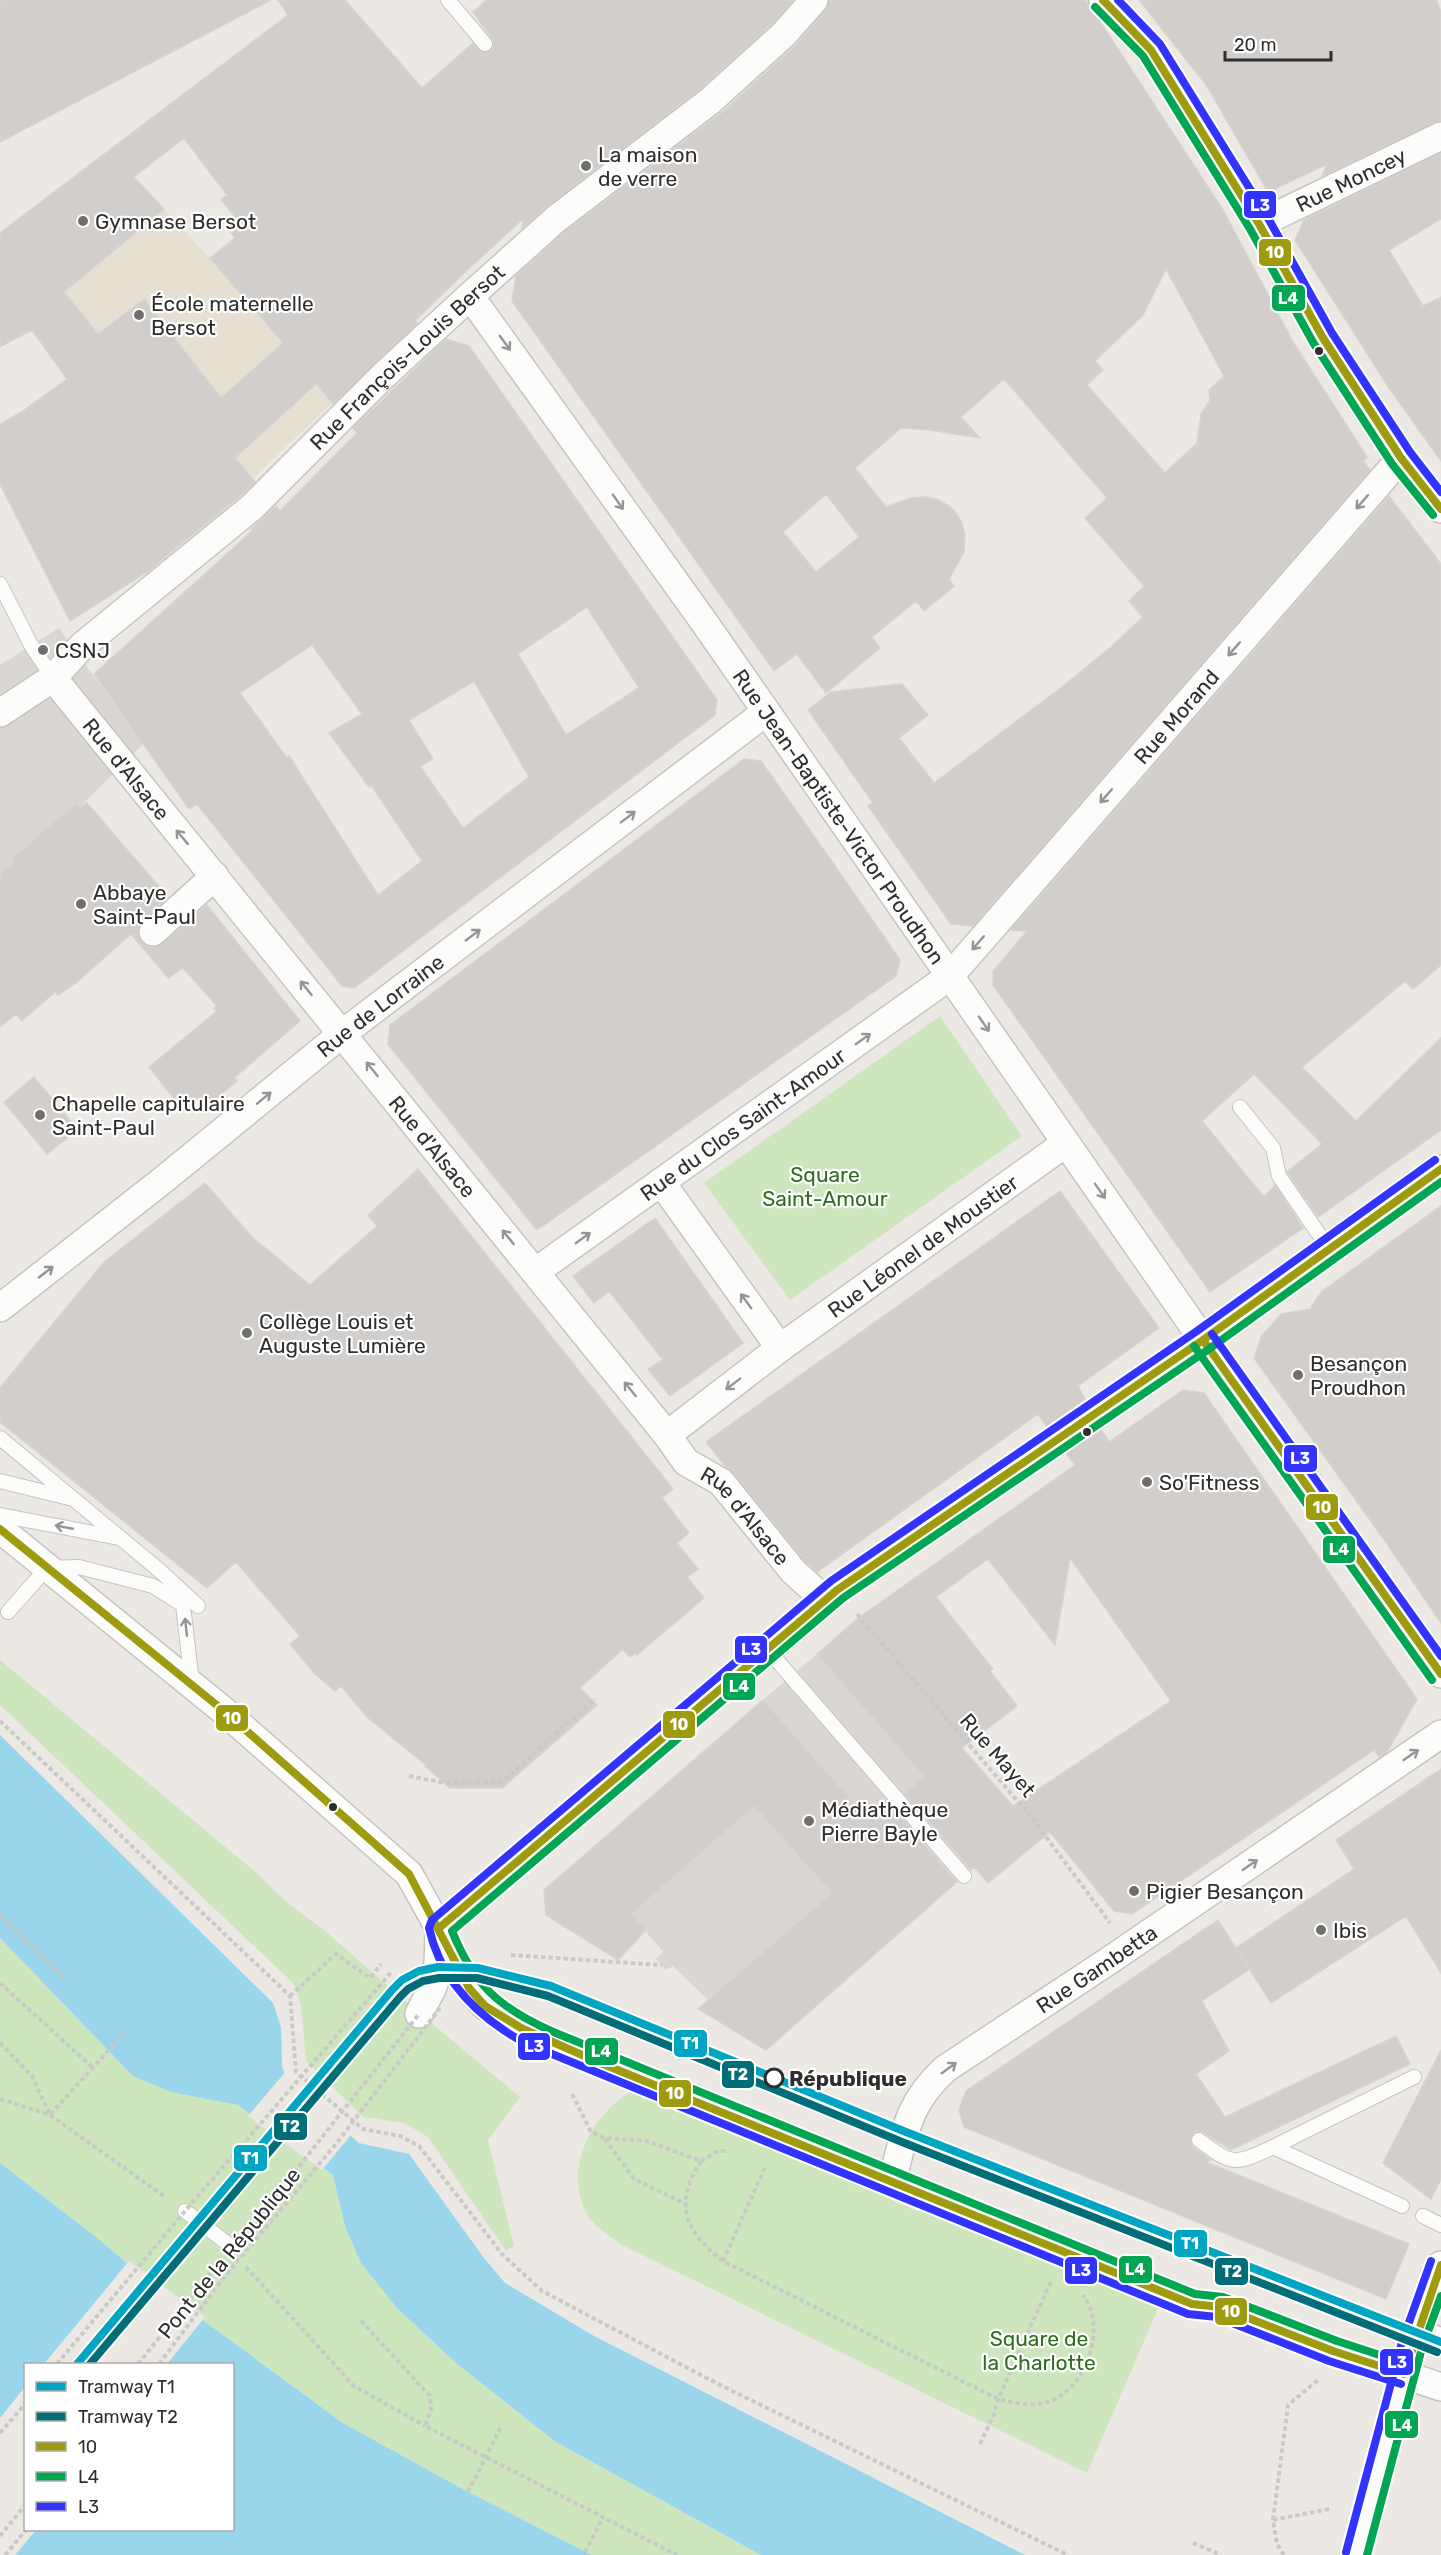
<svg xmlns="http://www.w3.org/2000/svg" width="1441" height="2555" viewBox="0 0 1441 2555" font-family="Rubik,sans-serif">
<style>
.education{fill:#e6e0d3}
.green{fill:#cee6be}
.plaza{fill:#dad6d2}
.water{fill:#99d6ec;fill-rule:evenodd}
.pier{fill:#ece8e4}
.building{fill:#d1cecb;stroke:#d7d4d0;stroke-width:1.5;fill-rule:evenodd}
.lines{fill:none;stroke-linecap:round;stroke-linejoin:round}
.lane-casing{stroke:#c5c4c5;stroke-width:16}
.street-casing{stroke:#c5c4c5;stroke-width:30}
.path{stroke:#c9c9c8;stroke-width:4;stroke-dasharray:4.5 3;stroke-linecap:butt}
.lane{stroke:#fcfcfb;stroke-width:14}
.street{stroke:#fcfcfb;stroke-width:27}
.tram{stroke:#dfdfe1;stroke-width:1.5}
.path-bridge{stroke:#c9c9c8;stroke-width:4;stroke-dasharray:4.5 3;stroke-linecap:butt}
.bus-1-casing{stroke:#fff;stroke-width:12}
.bus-2-casing{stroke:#fff;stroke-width:12}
.bus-3-casing{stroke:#fff;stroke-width:12}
.bus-1{stroke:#9e9c0e;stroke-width:8}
.bus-2{stroke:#00a651;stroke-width:8}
.bus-3{stroke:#33f;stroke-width:8}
.tram-1-casing{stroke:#fff;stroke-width:12}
.tram-2-casing{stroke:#fff;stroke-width:12}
.tram-1{stroke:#00a5c2;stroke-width:8}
.tram-2{stroke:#006d78;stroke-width:8}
.oneway{stroke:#959594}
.poi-dot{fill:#706f6e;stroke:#fff;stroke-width:2}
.bus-dot{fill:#2e2e2e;stroke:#fff;stroke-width:2}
.stop-dot{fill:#fff;stroke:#2e2e2e;stroke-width:3}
.labels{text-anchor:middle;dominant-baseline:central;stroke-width:4.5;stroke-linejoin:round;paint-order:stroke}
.poi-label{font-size:21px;fill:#2e2e2e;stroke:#fff;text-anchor:start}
.street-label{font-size:21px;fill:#2e2e2e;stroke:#fff}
.park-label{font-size:21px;fill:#2c6e1b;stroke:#fff}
.stop-label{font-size:21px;font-weight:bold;fill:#2e2e2e;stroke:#fff;text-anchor:start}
.line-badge{stroke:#fff;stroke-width:2}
.badge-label{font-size:16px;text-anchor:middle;font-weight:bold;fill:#fff}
</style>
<rect width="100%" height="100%" fill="#ece8e4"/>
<path class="education" d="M110,152L210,258L332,403L234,496L66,382L67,379L0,286V233Z"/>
<path class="green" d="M940,1016L1022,1136L790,1300L704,1183Z
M0,1660L258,1874C268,1884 277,1894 288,1903C302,1915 318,1924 331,1936C393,1991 456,2044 520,2097L488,2140L514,2246L506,2251L428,2137L404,2123L363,2117L306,2061L301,2005L293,1983L0,1705Z
M0,1938L133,2076L207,2098L238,2105L333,2175L345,2226L397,2308L457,2364L556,2442L761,2555H592L468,2492L343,2423L136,2271L100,2240L0,2163Z
M630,2092L897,2198L896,2202L918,2212L920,2207L1161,2302L1087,2473L620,2244C611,2236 595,2227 588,2216C562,2171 590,2117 630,2092Z"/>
<path class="plaza" d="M59,628L143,744L79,808L75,804L72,807L75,811L58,824L56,821L52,824L55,827L38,842L35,838L32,840L35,845L12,857L15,861L0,874V665Z
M817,1654L924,1776L908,1791L927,1814L891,1845L763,1700Z
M754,1806L832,1893L708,2000L673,1966L666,1970L656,1959L663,1952L631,1914Z"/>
<path class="water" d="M0,1735L273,2003L281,2027L282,2067L289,2083L359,2143L409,2154L484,2258L505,2283L594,2336L1025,2555H761L556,2442L457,2364L397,2308L361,2263L345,2226L333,2175L238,2105L171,2092L133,2076L0,1938Z
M0,2163L100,2240L136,2271L343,2423L468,2492L592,2555H0ZM26,2364H232V2530H26Z"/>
<path class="pier" d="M287,2070L292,2081L352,2134L322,2170L248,2116Z
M129,2261L205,2317L167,2364H44Z
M25,2387L26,2530H36L15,2555H0V2418Z"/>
<path class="building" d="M0,0H271L0,142Z
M278,0H345L422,88L473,43L481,52L491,50L494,46L492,39L473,12L487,0H793L773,23L700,89L546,207L522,228L524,218L465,272L415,321L418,323L333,404L316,384L235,458L255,482L241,495L147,572L70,621L0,484V424L20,413L67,379L32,330L0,347V233L288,15ZM184,138L227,195L221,199L238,221L228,228L235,238L210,258L283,343L221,398L144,299L98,334L64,292L164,209L134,177Z
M829,0H1086L1223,210L1293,342L1367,457L1363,461L1370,470L973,926L951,924L868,806L873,803L808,710L831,692L902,684L928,715L899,738L934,783L1062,687L1111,647L1143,617L1129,601L1144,586L1085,518L1107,498L1004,379L961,417L980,438L930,430L901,428L855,468L886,507L911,498L926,497L939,500L953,509L961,521L965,534L964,552L949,579L954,586L924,611L916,601L872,637L880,648L826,693L797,654L774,671L512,301L516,276L566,231L721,113L796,45L826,10ZM1166,269L1224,376L1209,390L1210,400L1201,414L1197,443L1165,473L1087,385L1103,370L1095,361L1143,315ZM826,494L859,537L816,572L783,532Z
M1139,0H1436L1441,12V120L1322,176L1327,164L1268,192L1207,86Z
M1441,153V219L1389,250L1423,306L1441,297V461L1387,385L1295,240L1304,220Z
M446,339L469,346L717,700L715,715L682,740L354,988L342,986L197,804L189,809L94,674L252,531L251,529L276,506L280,511L357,433L353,428ZM587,607L639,688L566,735L518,654ZM312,645L362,714L329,733L369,787L371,785L422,861L378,895L289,756L287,758L240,693ZM474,681L529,777L463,828L420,766L433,759L409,720Z
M1389,496L1441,564V965L1413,989L1405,981L1302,1067L1356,1121L1441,1038V1130L1318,1217L1287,1172L1322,1144L1254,1074L1202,1121L1264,1197L1275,1185L1303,1228L1210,1292L993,985V971L1027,931L1011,930Z
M744,759L761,761L831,860L900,960L896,976L537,1230L388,1044L390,1025Z
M87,803L168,897L138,927V936L142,943L149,947H157L163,944L207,905L300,1021L234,1078L237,1081L204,1109L194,1097L181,1107L149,1067L217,1011L214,1008L217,1006L183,968L168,978L131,934L76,983L58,995L55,992L22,1021L16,1014L0,1027V874L15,861L12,857L33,843L32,841L76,804L79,808Z
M34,1077L78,1130L47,1154L4,1102Z
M418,1169L673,1489L662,1498L689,1533L677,1543L698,1569L687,1577L704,1598L637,1655L635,1653L630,1657L623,1649L580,1688L597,1705L502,1788H450L425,1766L426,1765L368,1718L341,1686L335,1691L315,1674L290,1644L300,1636L236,1562L207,1588L0,1422V1388L104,1262L205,1183L253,1238L310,1285L377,1226L368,1215Z
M1060,1191L1159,1328L1078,1386L1086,1401L1047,1427L1038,1414L817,1572L804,1560L733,1472L725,1466L706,1442Z
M1441,1206V1623L1385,1541L1254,1358L1261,1337L1281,1314L1310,1309L1321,1292Z
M655,1218L743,1343L670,1396L648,1369L663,1360L609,1291L594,1303L573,1276Z
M1183,1390L1204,1393L1417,1699L1387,1752L1379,1757L1374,1750L1132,1914L1114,1911L1050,1832L988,1883L974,1867L971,1870L905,1794L924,1776L817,1654L857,1619L1075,1465L1066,1453L1101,1429L1109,1442ZM1070,1558L1171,1701L1013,1806L962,1748L1017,1706L990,1671L993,1669L936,1597L988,1559L1055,1645Z
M763,1700L872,1824L891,1806L957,1882L766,2050L698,2009L832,1893L754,1806L631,1914L646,1930L618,1960L546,1915L544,1890Z
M1441,1769V1973L1406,1916L1271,2003L1238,1951L1250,1969L1202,2001L1229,2051L1196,2074L1225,2117L1396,2036L1410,2064L1231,2150L1201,2131L1195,2132L1190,2140L1193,2147L1211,2160L1206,2162L1409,2244L1386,2299L964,2127L959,2110L966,2091L1218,1920L1236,1948L1354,1869L1336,1840Z
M1441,2050V2179L1431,2199L1383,2163Z"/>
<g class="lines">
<defs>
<path id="lane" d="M448,0L485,44
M0,584L31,645L53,678
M1240,1107L1273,1148L1279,1176L1329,1249
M0,1438L159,1570L198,1606
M0,1481L69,1498
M0,1515L119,1538
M8,1612L47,1568L79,1567L153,1586L183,1605L192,1683
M767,1649L964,1876
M1199,2140C1233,2166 1235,2165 1273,2147L1402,2206
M1273,2147L1414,2077
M185,2211L232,2247
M1423,2216L1441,2225"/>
<g id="street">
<path d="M1103,0L1151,50L1259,224L1323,338L1401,458L1441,509"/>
<path id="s1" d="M1259,224L1441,136"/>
<path id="s2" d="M470,296L704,622L1203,1340L1441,1674"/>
<path id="s3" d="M53,678L667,1435L686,1462L721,1482L793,1571L825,1600"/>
<path id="s4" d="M0,713L53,678L82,646L252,507L383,376L470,296L556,219L710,101L784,34L814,0"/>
<path d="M153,932L215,876"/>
<path d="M661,1182L780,1348"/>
<path id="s5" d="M535,1272L950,976L1401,458"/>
<path id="s6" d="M0,1308L163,1180L343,1033L766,712"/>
<path id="s7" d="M667,1435L780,1348L1066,1143"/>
<path d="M0,1529L224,1711L409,1874L439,1928L457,1967L469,1988L485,2006L521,2028L598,2062L1192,2304L1220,2307L1333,2351L1441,2387"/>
<path d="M439,1928L837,1590L1203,1340L1441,1169"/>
<path d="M419,2014C423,2005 428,1997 432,1989C440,1971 438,1951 439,1932"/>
<path id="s8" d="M892,2181C905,2133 907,2104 945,2069L1110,1960L1441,1734"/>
<path d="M1416,2332L1441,2342"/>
<path d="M1356,2555L1412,2345L1441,2265"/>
</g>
</defs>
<use href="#lane" class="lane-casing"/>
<use href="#street" class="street-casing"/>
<path class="path" d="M857,1614L1032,1818L1110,1923
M0,1721L290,1996L296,2072L363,2129L400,2136L419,2146L502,2254L542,2291L718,2384L1068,2555
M409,1776L445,1783L502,1782L595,1699
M870,1822L879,1815
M0,1915L65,1979
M511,1955L662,1965
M383,1982L391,1972
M0,1983L92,2067
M290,1996L336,1954L370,1978L381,1964
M0,2043L32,2076L50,2115L126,2031
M572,2094L591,2132L604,2138L647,2141L701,2161L718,2151H727
M0,2099L50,2115L165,2197
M605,2139L634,2179L686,2204
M701,2161C673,2203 685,2232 723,2261L998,2399C1013,2402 1028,2407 1044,2403C1084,2395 1109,2327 1083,2295
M723,2261L766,2165
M246,2267L354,2386L425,2426
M361,2321L430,2396L431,2410L425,2426L677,2555
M138,2364L216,2267
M0,2433L26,2403
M980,2444L994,2414L998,2399L1052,2279
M468,2492L501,2427
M1273,2520L1288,2405L1318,2380
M0,2536L26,2504
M1193,2543L1221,2555
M585,2552L603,2517
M5,2555L26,2530
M1284,2555L1277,2544L1273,2520L1329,2509"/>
<use href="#lane" class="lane"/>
<use href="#street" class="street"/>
<path class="tram" d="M993,2167L1099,2224"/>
<path class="path-bridge" d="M232,2247L245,2235L419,2014
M57,2364L185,2211L383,1982
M159,2364L225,2276L336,2144L440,2008"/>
<defs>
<path id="bus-1" d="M1103,0L1151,50L1259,224L1323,338L1401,458L1441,509
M1203,1340L1441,1674
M0,1529L224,1711L409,1874L469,1988L485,2006L521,2028L598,2062L1192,2304L1220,2307L1333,2351L1404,2374L1441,2265
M439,1928L837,1590L1203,1340L1441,1169"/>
<path id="bus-2" d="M1095,7L1143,56L1250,229L1314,344L1392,464L1433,515
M1194,1346L1432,1680
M1407,2364L1337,2341L1223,2297L1195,2294L551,2031C498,2007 474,1985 452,1931L843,1598L1209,1349L1441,1182
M1367,2555L1422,2348L1441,2296"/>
<path id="bus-3" d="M1118,0L1160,44L1268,218L1332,333L1410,452L1441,492
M1212,1334L1441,1656
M1401,2384L1329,2361L1217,2317L1188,2314L525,2043C479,2018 441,1981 429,1928L432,1920L831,1581L1197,1331L1435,1160
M1346,2552L1402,2342L1431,2261"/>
</defs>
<use href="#bus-1" class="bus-1-casing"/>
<use href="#bus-2" class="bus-2-casing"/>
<use href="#bus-3" class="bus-3-casing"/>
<use href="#bus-1" class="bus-1"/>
<use href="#bus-2" class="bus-2"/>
<use href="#bus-3" class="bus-3"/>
<defs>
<path id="tram-1" d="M77,2364L392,1990L402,1980L419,1971L438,1967L478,1968L551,1986L906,2132L1441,2342"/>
<path id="tram-2" d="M90,2364L400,1997L408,1989L423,1981L439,1978H477L548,1996L902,2142L1437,2352"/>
</defs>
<use href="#tram-1" class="tram-1-casing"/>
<use href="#tram-2" class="tram-2-casing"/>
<use href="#tram-1" class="tram-1"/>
<use href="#tram-2" class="tram-2"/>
</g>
<defs><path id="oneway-shaft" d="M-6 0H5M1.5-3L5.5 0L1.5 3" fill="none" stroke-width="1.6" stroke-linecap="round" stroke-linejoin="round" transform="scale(1.5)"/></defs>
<g class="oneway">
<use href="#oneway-shaft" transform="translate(505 343) rotate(54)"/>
<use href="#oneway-shaft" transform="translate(618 502) rotate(55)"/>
<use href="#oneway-shaft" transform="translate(1362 502) rotate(131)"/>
<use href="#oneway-shaft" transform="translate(1234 649) rotate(131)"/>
<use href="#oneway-shaft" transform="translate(1106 796) rotate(131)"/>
<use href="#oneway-shaft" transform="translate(628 817) rotate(-37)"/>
<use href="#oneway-shaft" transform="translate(182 837) rotate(-130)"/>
<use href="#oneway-shaft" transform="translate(473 935) rotate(-37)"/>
<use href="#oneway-shaft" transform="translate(978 943) rotate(131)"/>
<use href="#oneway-shaft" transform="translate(306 988) rotate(-129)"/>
<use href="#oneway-shaft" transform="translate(984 1024) rotate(55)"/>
<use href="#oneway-shaft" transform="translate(863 1039) rotate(-35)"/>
<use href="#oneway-shaft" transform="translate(372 1069) rotate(-129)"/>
<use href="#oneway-shaft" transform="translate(264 1098) rotate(-39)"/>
<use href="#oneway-shaft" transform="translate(1100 1191) rotate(55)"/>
<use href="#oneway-shaft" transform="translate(508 1237) rotate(-129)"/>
<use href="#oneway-shaft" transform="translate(583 1238) rotate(-36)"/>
<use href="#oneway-shaft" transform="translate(46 1272) rotate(-38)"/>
<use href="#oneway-shaft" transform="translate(746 1301) rotate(-126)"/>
<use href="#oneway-shaft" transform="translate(733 1384) rotate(143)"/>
<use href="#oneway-shaft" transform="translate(630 1389) rotate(-129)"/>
<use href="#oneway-shaft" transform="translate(64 1527) rotate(-169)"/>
<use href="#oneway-shaft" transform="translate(186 1627) rotate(-96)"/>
<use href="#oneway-shaft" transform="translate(1411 1755) rotate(-34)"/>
<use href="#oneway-shaft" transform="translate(1250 1865) rotate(-34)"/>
<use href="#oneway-shaft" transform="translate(949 2068) rotate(-36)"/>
</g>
<g class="poi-dot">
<circle cx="586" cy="166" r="6"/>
<circle cx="83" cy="221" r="6"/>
<circle cx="139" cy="315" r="6"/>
<circle cx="43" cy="650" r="6"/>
<circle cx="81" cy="904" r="6"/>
<circle cx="40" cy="1115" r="6"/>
<circle cx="247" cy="1333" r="6"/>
<circle cx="1298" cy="1375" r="6"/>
<circle cx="1147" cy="1482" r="6"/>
<circle cx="809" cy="1821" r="6"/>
<circle cx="1134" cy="1891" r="6"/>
<circle cx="1321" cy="1930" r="6"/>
</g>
<g class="bus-dot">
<circle cx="1319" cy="351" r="5"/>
<circle cx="1087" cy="1432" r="5"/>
<circle cx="333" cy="1807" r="5"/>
</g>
<circle class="stop-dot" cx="774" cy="2078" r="9"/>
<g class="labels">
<g class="poi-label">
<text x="598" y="154">La maison<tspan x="598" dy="24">de verre</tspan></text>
<text x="95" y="221">Gymnase Bersot</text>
<text x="151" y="303">École maternelle<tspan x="151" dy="24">Bersot</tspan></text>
<text x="55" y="650">CSNJ</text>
<text x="93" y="892">Abbaye<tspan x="93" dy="24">Saint-Paul</tspan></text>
<text x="52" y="1103">Chapelle capitulaire<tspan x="52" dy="24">Saint-Paul</tspan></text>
<text x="259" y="1321">Collège Louis et<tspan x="259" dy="24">Auguste Lumière</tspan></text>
<text x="1310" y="1363">Besançon<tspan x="1310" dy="24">Proudhon</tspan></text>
<text x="1159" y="1482">So'Fitness</text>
<text x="821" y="1809">Médiathèque<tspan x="821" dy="24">Pierre Bayle</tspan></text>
<text x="1146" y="1891">Pigier Besançon</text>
<text x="1333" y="1930">Ibis</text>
</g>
<g class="street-label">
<text stroke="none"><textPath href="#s1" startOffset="102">Rue Moncey</textPath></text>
<text stroke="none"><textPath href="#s4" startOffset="542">Rue François-Louis Bersot</textPath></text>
<text stroke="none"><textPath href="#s5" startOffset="854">Rue Morand</textPath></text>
<text stroke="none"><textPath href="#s3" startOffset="117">Rue d'Alsace</textPath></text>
<text stroke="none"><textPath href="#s2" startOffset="638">Rue Jean-Baptiste-Victor Proudhon</textPath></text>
<text stroke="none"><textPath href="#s6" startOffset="486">Rue de Lorraine</textPath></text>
<text stroke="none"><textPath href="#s5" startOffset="255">Rue du Clos Saint-Amour</textPath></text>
<text stroke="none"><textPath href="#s3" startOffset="603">Rue d'Alsace</textPath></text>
<text stroke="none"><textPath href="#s7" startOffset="318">Rue Léonel de Moustier</textPath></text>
<text stroke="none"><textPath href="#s3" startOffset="1089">Rue d'Alsace</textPath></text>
<text transform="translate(998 1755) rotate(49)">Rue Mayet</text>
<text stroke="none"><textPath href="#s8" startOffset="308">Rue Gambetta</textPath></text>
<text transform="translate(229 2253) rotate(-51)">Pont de la République</text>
</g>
<g class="park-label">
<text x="825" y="1174">Square<tspan x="825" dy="24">Saint-Amour</tspan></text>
<text x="1039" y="2338">Square de<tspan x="1039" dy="24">la Charlotte</tspan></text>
</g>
<g class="stop-label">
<text x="789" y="2078">République</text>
</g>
</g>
<g class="line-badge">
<rect x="1243" y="190" width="34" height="29" rx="6" fill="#33f"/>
<rect x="1258" y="238" width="34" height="29" rx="6" fill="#9e9c0e"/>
<rect x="1271" y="284" width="35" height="28" rx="6" fill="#00a651"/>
<rect x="1283" y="1444" width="35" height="29" rx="6" fill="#33f"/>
<rect x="1305" y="1493" width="34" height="28" rx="6" fill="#9e9c0e"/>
<rect x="1322" y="1535" width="34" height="29" rx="6" fill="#00a651"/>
<rect x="734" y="1635" width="34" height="29" rx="6" fill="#33f"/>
<rect x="722" y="1672" width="34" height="29" rx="6" fill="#00a651"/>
<rect x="215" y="1704" width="34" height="28" rx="6" fill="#9e9c0e"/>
<rect x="662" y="1710" width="34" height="29" rx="6" fill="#9e9c0e"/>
<rect x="673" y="2029" width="35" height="29" rx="6" fill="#00a5c2"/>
<rect x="517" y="2032" width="34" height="29" rx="6" fill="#33f"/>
<rect x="584" y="2037" width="35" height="29" rx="6" fill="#00a651"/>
<rect x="721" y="2060" width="34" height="29" rx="6" fill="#006d78"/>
<rect x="658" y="2079" width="34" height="29" rx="6" fill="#9e9c0e"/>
<rect x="273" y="2112" width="35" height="29" rx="6" fill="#006d78"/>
<rect x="233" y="2144" width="35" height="28" rx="6" fill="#00a5c2"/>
<rect x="1173" y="2229" width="35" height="29" rx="6" fill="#00a5c2"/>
<rect x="1118" y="2255" width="35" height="29" rx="6" fill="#00a651"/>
<rect x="1064" y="2256" width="34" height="29" rx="6" fill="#33f"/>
<rect x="1214" y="2257" width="35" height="29" rx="6" fill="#006d78"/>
<rect x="1214" y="2297" width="34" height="29" rx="6" fill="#9e9c0e"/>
<rect x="1379" y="2348" width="35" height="28" rx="6" fill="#33f"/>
<rect x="1384" y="2410" width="35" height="29" rx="6" fill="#00a651"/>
</g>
<g class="badge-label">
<text x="1260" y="211">L3</text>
<text x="1275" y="258">10</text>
<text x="1288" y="304">L4</text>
<text x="1300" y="1464">L3</text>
<text x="1322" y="1513">10</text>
<text x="1339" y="1555">L4</text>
<text x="751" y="1655">L3</text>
<text x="739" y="1692">L4</text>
<text x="232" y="1724">10</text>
<text x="679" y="1730">10</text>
<text x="690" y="2049">T1</text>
<text x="534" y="2052">L3</text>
<text x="601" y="2057">L4</text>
<text x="738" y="2080">T2</text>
<text x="675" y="2099">10</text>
<text x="290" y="2132">T2</text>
<text x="250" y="2164">T1</text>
<text x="1190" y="2249">T1</text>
<text x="1135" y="2275">L4</text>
<text x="1081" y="2276">L3</text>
<text x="1232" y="2277">T2</text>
<text x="1231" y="2317">10</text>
<text x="1397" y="2368">L3</text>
<text x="1402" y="2431">L4</text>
</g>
<rect x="24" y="2363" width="210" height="168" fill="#ffffff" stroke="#ababab" stroke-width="1.5"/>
<rect x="36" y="2382" width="30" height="9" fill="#00a5c2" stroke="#ababab" stroke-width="1.5"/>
<text x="78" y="2393" font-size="18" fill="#2e2e2e">Tramway T1</text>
<rect x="36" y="2412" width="30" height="9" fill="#006d78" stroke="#ababab" stroke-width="1.5"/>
<text x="78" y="2423" font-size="18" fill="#2e2e2e">Tramway T2</text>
<rect x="36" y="2442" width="30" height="9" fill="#9e9c0e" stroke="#ababab" stroke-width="1.5"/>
<text x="78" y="2453" font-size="18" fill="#2e2e2e">10</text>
<rect x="36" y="2472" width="30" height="9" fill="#00a651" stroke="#ababab" stroke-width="1.5"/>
<text x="78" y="2483" font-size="18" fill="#2e2e2e">L4</text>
<rect x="36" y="2502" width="30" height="9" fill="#3333ff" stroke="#ababab" stroke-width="1.5"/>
<text x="78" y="2513" font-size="18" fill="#2e2e2e">L3</text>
<path d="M1225 51v9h106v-9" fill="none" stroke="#2e2e2e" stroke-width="3"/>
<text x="1234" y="51" font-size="18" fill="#2e2e2e" stroke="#ffffff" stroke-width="4.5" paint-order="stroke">20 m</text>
</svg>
